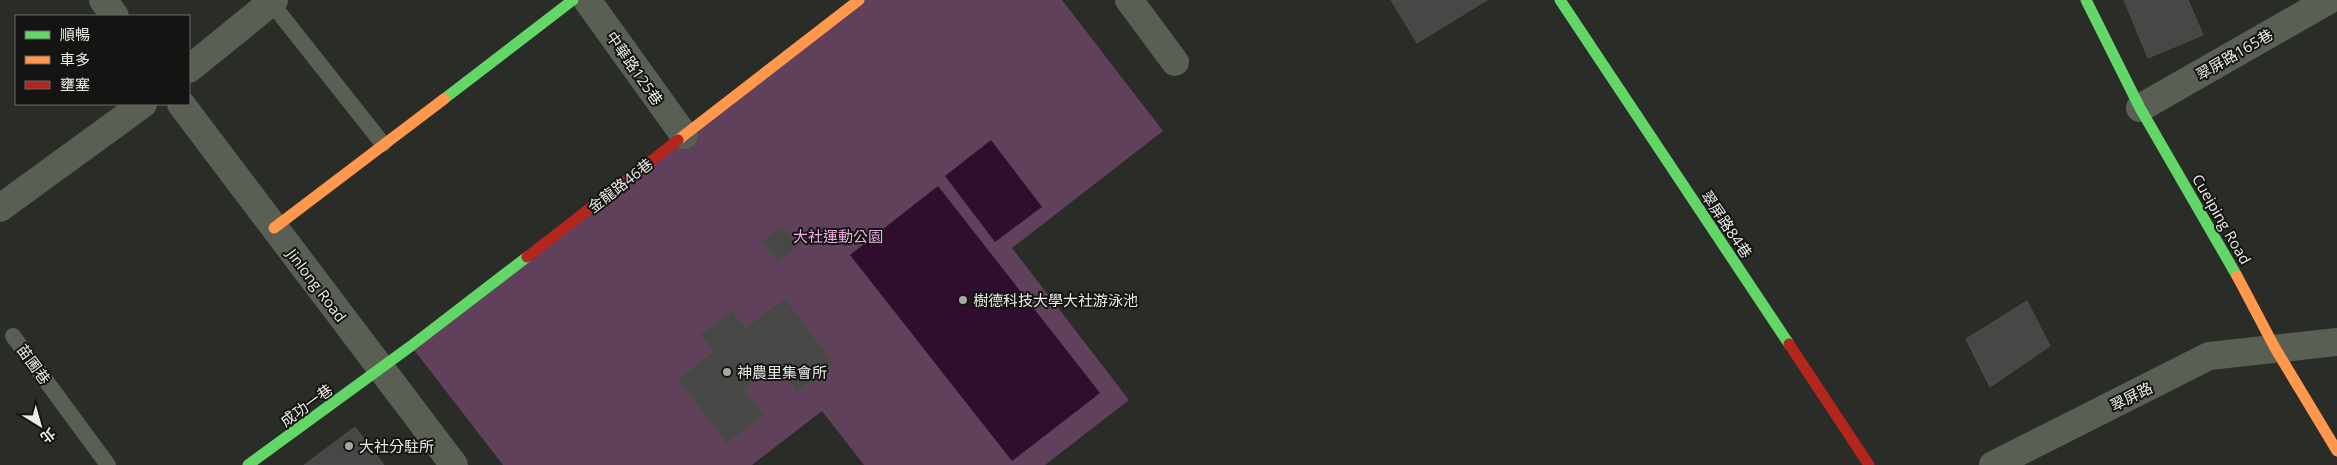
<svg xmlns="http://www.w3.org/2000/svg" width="2337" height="465" viewBox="0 0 2337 465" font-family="'Open Sans','Noto Sans TC',sans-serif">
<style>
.green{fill:#60405b}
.water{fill:#300d2d}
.building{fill:#474846;stroke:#4e4f4c}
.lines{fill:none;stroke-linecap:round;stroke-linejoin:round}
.lane{stroke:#5a5f53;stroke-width:16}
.street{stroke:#5a5f53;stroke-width:28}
.fast{stroke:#63d668;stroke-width:11}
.slow{stroke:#ff974d;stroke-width:11}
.jam{stroke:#b3261e;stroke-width:11}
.poi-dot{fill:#a6a8a4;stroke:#141512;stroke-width:2}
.labels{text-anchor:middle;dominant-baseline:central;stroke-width:4;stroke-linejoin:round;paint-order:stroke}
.street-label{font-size:15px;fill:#e9ebe7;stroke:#141512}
.park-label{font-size:15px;fill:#efabe6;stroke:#141512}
.poi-label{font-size:15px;fill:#e9ebe7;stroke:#141512;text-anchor:start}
</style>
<rect width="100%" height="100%" fill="#2a2c28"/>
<path class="green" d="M860,0H1062L1163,131L1012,248L1129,400L1045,465H864L822,411L752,465H503L411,346Z"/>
<path class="water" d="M991,140L1042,207L995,242L945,176Z
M938,186L1100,393L1012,461L850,255Z"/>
<path class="building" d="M1391,0H1487L1417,43Z
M2124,0H2188L2203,35L2148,58Z
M782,226L798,246L778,262L762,241Z
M785,298L834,364L797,392L776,365L744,389L765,415L726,444L678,379L713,351L700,334L732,311L745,328Z
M2027,301L2050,346L1990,387L1966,339Z
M355,427L384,465H304Z"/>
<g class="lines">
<path class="lane" d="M269,0L383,144
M13,336L108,465"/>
<path class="street" d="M103,0L115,16
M587,0L684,135
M1129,0L1175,62
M189,69L274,0
M181,104L454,465
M2140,108L2329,0
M0,208L143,104
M1993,465L2209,356L2337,342"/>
<path class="fast" d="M1560,0L1789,344
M2086,0L2140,108L2237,276
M444,99L573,0
M248,465L411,346L527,257"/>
<path class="slow" d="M678,140L859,0
M274,228L444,99
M2237,276L2275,348L2337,451"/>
<path class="jam" d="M527,257L678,140
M1789,344L1869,465"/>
</g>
<g class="poi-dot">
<circle cx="963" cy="300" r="5"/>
<circle cx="727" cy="372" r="5"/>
<circle cx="349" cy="446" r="5"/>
</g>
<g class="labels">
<g class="street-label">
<text transform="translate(2234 54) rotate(-30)">翠屏路165巷</text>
<text transform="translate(635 68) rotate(55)">中華路125巷</text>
<text transform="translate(620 185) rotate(-38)">金龍路46巷</text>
<text transform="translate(2222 219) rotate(60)">Cueiping Road</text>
<text transform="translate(1727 224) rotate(56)">翠屏路84巷</text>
<text transform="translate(317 285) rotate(53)">Jinlong Road</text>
<text transform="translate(34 364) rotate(54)">苗圃巷</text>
<text transform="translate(2131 396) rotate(-27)">翠屏路</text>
<text transform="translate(306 405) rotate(-36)">成功一巷</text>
</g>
<g class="park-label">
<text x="838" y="236">大社運動公園</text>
</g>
<g class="poi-label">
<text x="973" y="300">樹德科技大學大社游泳池</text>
<text x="737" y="372">神農里集會所</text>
<text x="359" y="446">大社分駐所</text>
</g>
</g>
<rect x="15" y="15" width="175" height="90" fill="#141512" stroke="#696b67"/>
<rect x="25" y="31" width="25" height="8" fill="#63d668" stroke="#696b67"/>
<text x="60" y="40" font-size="15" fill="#e9ebe7">順暢</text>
<rect x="25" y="56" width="25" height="8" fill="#ff974d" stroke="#696b67"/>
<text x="60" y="65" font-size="15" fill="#e9ebe7">車多</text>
<rect x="25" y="81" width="25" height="8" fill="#b3261e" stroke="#696b67"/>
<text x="60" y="90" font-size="15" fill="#e9ebe7">壅塞</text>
<g transform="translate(40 425) rotate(143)" stroke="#141512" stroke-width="4" paint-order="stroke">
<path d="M0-4L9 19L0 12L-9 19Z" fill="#e9ebe7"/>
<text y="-8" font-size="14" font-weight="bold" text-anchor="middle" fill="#e9ebe7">北</text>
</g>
</svg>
